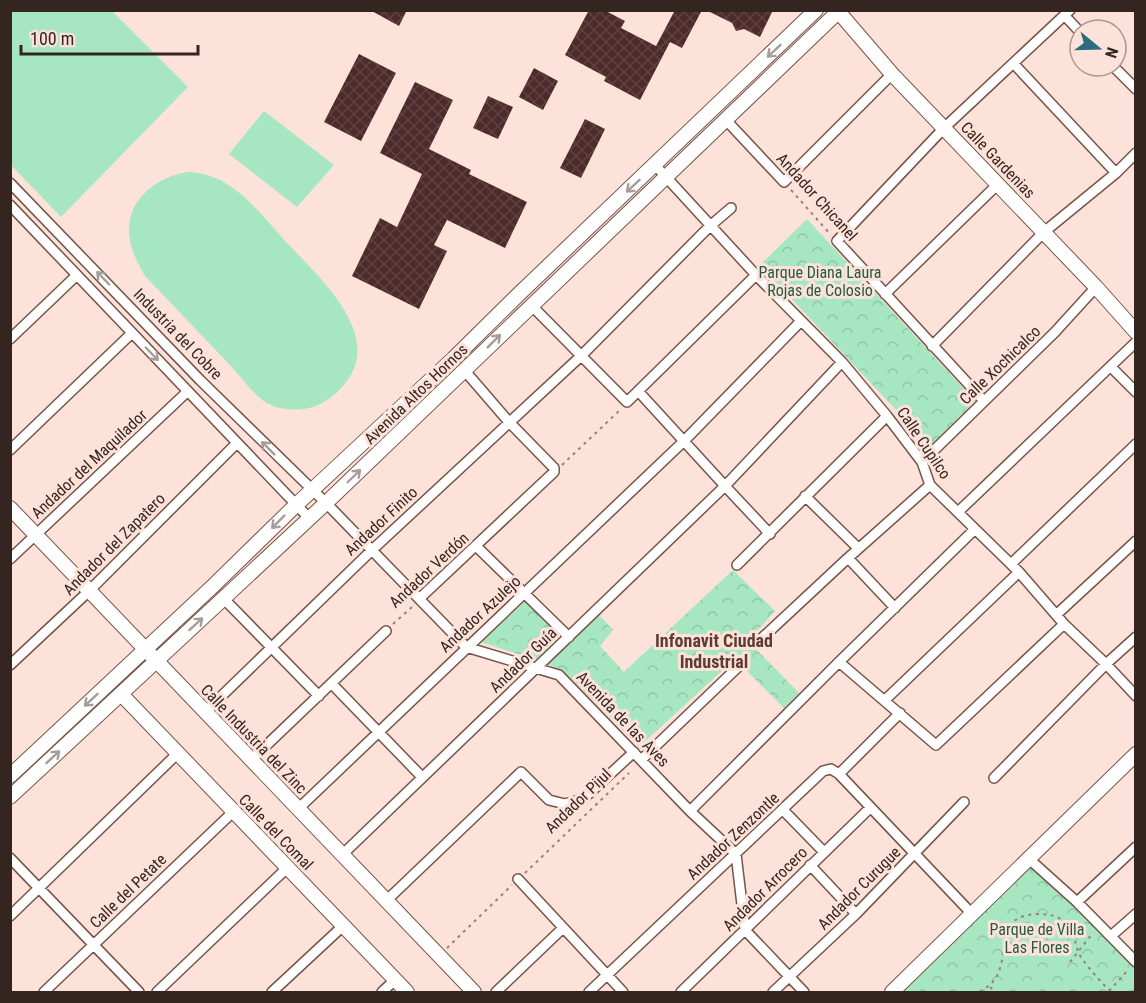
<svg xmlns="http://www.w3.org/2000/svg" width="1146" height="1003" viewBox="0 0 1146 1003" font-family="'Roboto Condensed',sans-serif">
<style>
.green{fill:#a6e7c2}
.forest{fill:url(#forest-crowns)}
.building{fill:url(#building-cross-hatch)}
.lines{fill:none;stroke-linecap:round;stroke-linejoin:round}
.street-casing{stroke:#785448;stroke-width:12}
.secondary-casing{stroke:#785448;stroke-width:16}
.path{stroke:#96827b;stroke-width:2;stroke-dasharray:3 4.5;stroke-linecap:butt}
.street{stroke:#fff;stroke-width:9}
.secondary{stroke:#fff;stroke-width:14}
.oneway{stroke:#a49d9b}
.labels{text-anchor:middle;dominant-baseline:central;stroke-width:6;stroke-linejoin:round;paint-order:stroke}
.street-label{font-size:16px;fill:#352520;stroke:#fce2d9}
.park-label{font-size:16px;fill:#225b3f;stroke:#fce2d9}
.neighbourhood-label{font-size:18px;font-weight:bold;fill:#5f3c31;stroke:#fce2d9}
</style>
<defs>
<pattern id="forest-crowns" width="20" height="18" patternUnits="userSpaceOnUse" patternTransform="scale(1.5)"><rect width="20" height="18" fill="#a6e7c2"/><path d="M2 6a3 3 0 1 1 6 0M12 15a3 3 0 1 1 6 0" fill="none" stroke="#90c6a6"/></pattern>
<pattern id="building-cross-hatch" width="8" height="8" patternUnits="userSpaceOnUse" patternTransform="scale(1.5)"><rect width="8" height="8" fill="#4e2b2b"/><path d="M0 0l8 8M0 8l8-8" fill="none" stroke="#5f4141"/></pattern>
</defs>
<rect width="100%" height="100%" fill="#fce2d9"/>
<path class="green" d="M11,10L112,11L188,87L61,217L11,165Z
M264,111L334,165L297,207L229,154Z
M188,172C233,173 260,214 288,244C318,276 380,331 349,378C341,390 331,399 318,405C303,412 279,411 265,402C252,393 241,377 230,365C202,336 174,306 145,276C137,262 130,249 129,233C127,199 158,176 188,172Z"/>
<path class="forest" d="M807,219L975,401L930,446L760,265Z
M733,570L775,611L748,641L799,693L784,708L735,659L639,747L564,671L548,664L481,642L532,595L576,636L599,615L613,630L600,646L624,672Z
M1033,865L1135,962V992H898Z"/>
<path class="building" d="M370,10H407L399,26Z
M589,10H604L625,21L621,28L656,46L675,10H702L682,48L670,42L640,100L604,81L606,77L565,55Z
M706,10H773L760,37L744,29L736,31L732,23Z
M359,54L396,73L361,141L324,122Z
M534,68L558,81L543,110L519,97Z
M415,82L453,100L429,149L471,170L469,174L527,202L505,248L447,220L434,245L447,251L419,309L352,276L380,218L397,227L422,174L380,153Z
M488,96L513,107L498,139L473,128Z
M585,119L605,129L581,178L560,168Z"/>
<g class="lines">
<defs>
<path id="street" d="M1065,16L1080,32
M1014,64L1116,173
M1113,66L1136,89
M725,119L784,182L892,74
M655,165L756,275L842,362L887,416L922,462L930,485L1019,572L1064,624L1106,664L1136,696
M10,183L200,380L326,503L466,647L559,675L690,811L736,854L745,930L804,992
M10,205L309,518
M885,294L997,185
M531,305L627,402L756,275
M10,339L77,275
M932,346L1044,232L1116,173L1136,153
M1111,367L1136,392
M638,391L725,486L770,534
M984,401L837,241L944,128L1070,10
M10,450L132,333
M922,462L1055,332L1096,287
M805,496L858,548
M959,511L1136,342
M476,546L569,637
M848,558L895,608
M10,559L188,391
M1011,564L1136,444
M737,565L887,416
M224,599L319,696
M419,599L554,472V468L509,422L465,371
M1056,615L1136,541
M760,640L848,558L930,485
M839,662L936,745L1064,624
M10,665L89,591L237,443
M332,684L422,777
M885,700L1019,572
M205,712L372,550L581,356L710,226L731,208
M251,760L386,631
M641,760L737,668
M839,774L973,915
M994,778L1106,664L1136,637
M298,809L683,442L801,321
M783,810L824,852
M690,811L839,662L975,529
M342,855L725,486L842,362
M10,858L139,992
M1028,858L1077,902L1136,962
M810,865L856,914
M518,879L623,992
M386,901L521,772L549,800L565,804L583,799L634,752
M1077,902L1136,847
M10,916L177,754
M1111,936L1136,914
M44,992L233,812
M157,992L287,868
M272,992L343,926
M382,992L395,980
M496,992L563,928
M589,992L823,771L831,769L839,774L900,713
M681,992L870,808
M773,992L856,914L964,802"/>
<path id="secondary" d="M837,10L892,74L1096,287L1136,332
M10,508L474,992
M121,694L407,992
M10,776L213,586L296,505L453,359L520,293L816,10
M10,797L326,503L840,10
M892,992L1136,754"/>
</defs>
<use href="#street" class="street-casing"/>
<use href="#secondary" class="secondary-casing"/>
<path class="path" d="M791,190L831,235
M562,465L621,409
M393,624L413,606
M525,873L629,773
M1006,936L1012,945
M447,948L512,885
M1070,962L1092,934
M990,987L996,992
M1109,991L1129,969
M980,992C989,986 997,980 1000,968C1008,943 998,916 1037,914C1048,914 1058,915 1067,924C1076,932 1074,947 1081,957C1089,969 1101,982 1111,992"/>
<use href="#street" class="street"/>
<use href="#secondary" class="secondary"/>
</g>
<defs><path id="oneway-shaft" d="M-6 0H5M1.5-3L5.5 0L1.5 3" fill="none" stroke-width="1.6" stroke-linecap="round" stroke-linejoin="round" transform="scale(1.5)"/></defs>
<g class="oneway">
<use href="#oneway-shaft" transform="translate(774 51) rotate(137)"/>
<use href="#oneway-shaft" transform="translate(633 186) rotate(137)"/>
<use href="#oneway-shaft" transform="translate(103 278) rotate(-134)"/>
<use href="#oneway-shaft" transform="translate(494 341) rotate(-45)"/>
<use href="#oneway-shaft" transform="translate(152 354) rotate(46)"/>
<use href="#oneway-shaft" transform="translate(268 448) rotate(-135)"/>
<use href="#oneway-shaft" transform="translate(354 476) rotate(-44)"/>
<use href="#oneway-shaft" transform="translate(278 522) rotate(135)"/>
<use href="#oneway-shaft" transform="translate(196 624) rotate(-42)"/>
<use href="#oneway-shaft" transform="translate(91 700) rotate(137)"/>
<use href="#oneway-shaft" transform="translate(53 757) rotate(-43)"/>
</g>
<g class="labels">
<g class="street-label">
<text transform="translate(998 160) rotate(46)">Calle Gardenias</text>
<text transform="translate(817 197) rotate(48)">Andador Chicanel</text>
<text transform="translate(178 334) rotate(46)">Industria del Cobre</text>
<text transform="translate(1000 365) rotate(-44)">Calle Xochicalco</text>
<text transform="translate(416 394) rotate(-44)">Avenida Altos Hornos</text>
<text transform="translate(924 443) rotate(56)">Calle Cupilco</text>
<text transform="translate(89 464) rotate(-43)">Andador del Maquilador</text>
<text transform="translate(381 521) rotate(-43)">Andador Finito</text>
<text transform="translate(114 544) rotate(-45)">Andador del Zapatero</text>
<text transform="translate(429 570) rotate(-43)">Andador Verdón</text>
<text transform="translate(480 614) rotate(-43)">Andador Azulejo</text>
<text transform="translate(523 660) rotate(-44)">Andador Guía</text>
<text transform="translate(623 719) rotate(46)">Avenida de las Aves</text>
<text transform="translate(254 739) rotate(46)">Calle Industria del Zinc</text>
<text transform="translate(578 801) rotate(-44)">Andador Pijul</text>
<text transform="translate(276 832) rotate(46)">Calle del Comal</text>
<text transform="translate(733 836) rotate(-43)">Andador Zenzontle</text>
<text transform="translate(859 888) rotate(-45)">Andador Curugue</text>
<text transform="translate(765 889) rotate(-45)">Andador Arrocero</text>
<text transform="translate(128 891) rotate(-44)">Calle del Petate</text>
</g>
<g class="park-label">
<text x="820" y="272">Parque Diana Laura<tspan x="820" dy="18">Rojas de Colosio</tspan></text>
<text x="1037" y="929">Parque de Villa<tspan x="1037" dy="18">Las Flores</tspan></text>
</g>
<g class="neighbourhood-label">
<text x="714" y="640">Infonavit Ciudad<tspan x="714" dy="21">Industrial</tspan></text>
</g>
</g>
<rect width="1146" height="1003" fill="none" stroke="#352520" stroke-width="24"/>
<g transform="translate(1098 48) rotate(109)"><circle r="28" fill="#fce2d9" stroke="#ac968f" stroke-width="1.5"/>
<path d="M0-4.5L10 22L0 15L-10 22Z" fill="#2b6d80"/>
<text y="-9" font-size="16" font-weight="bold" text-anchor="middle" fill="#352520">N</text>
</g>
<path d="M21 45v9h177v-9" fill="none" stroke="#352520" stroke-width="3"/>
<text x="30" y="45" font-size="18" fill="#352520" stroke="#fce2d9" stroke-width="4.5" paint-order="stroke">100 m</text>
</svg>
